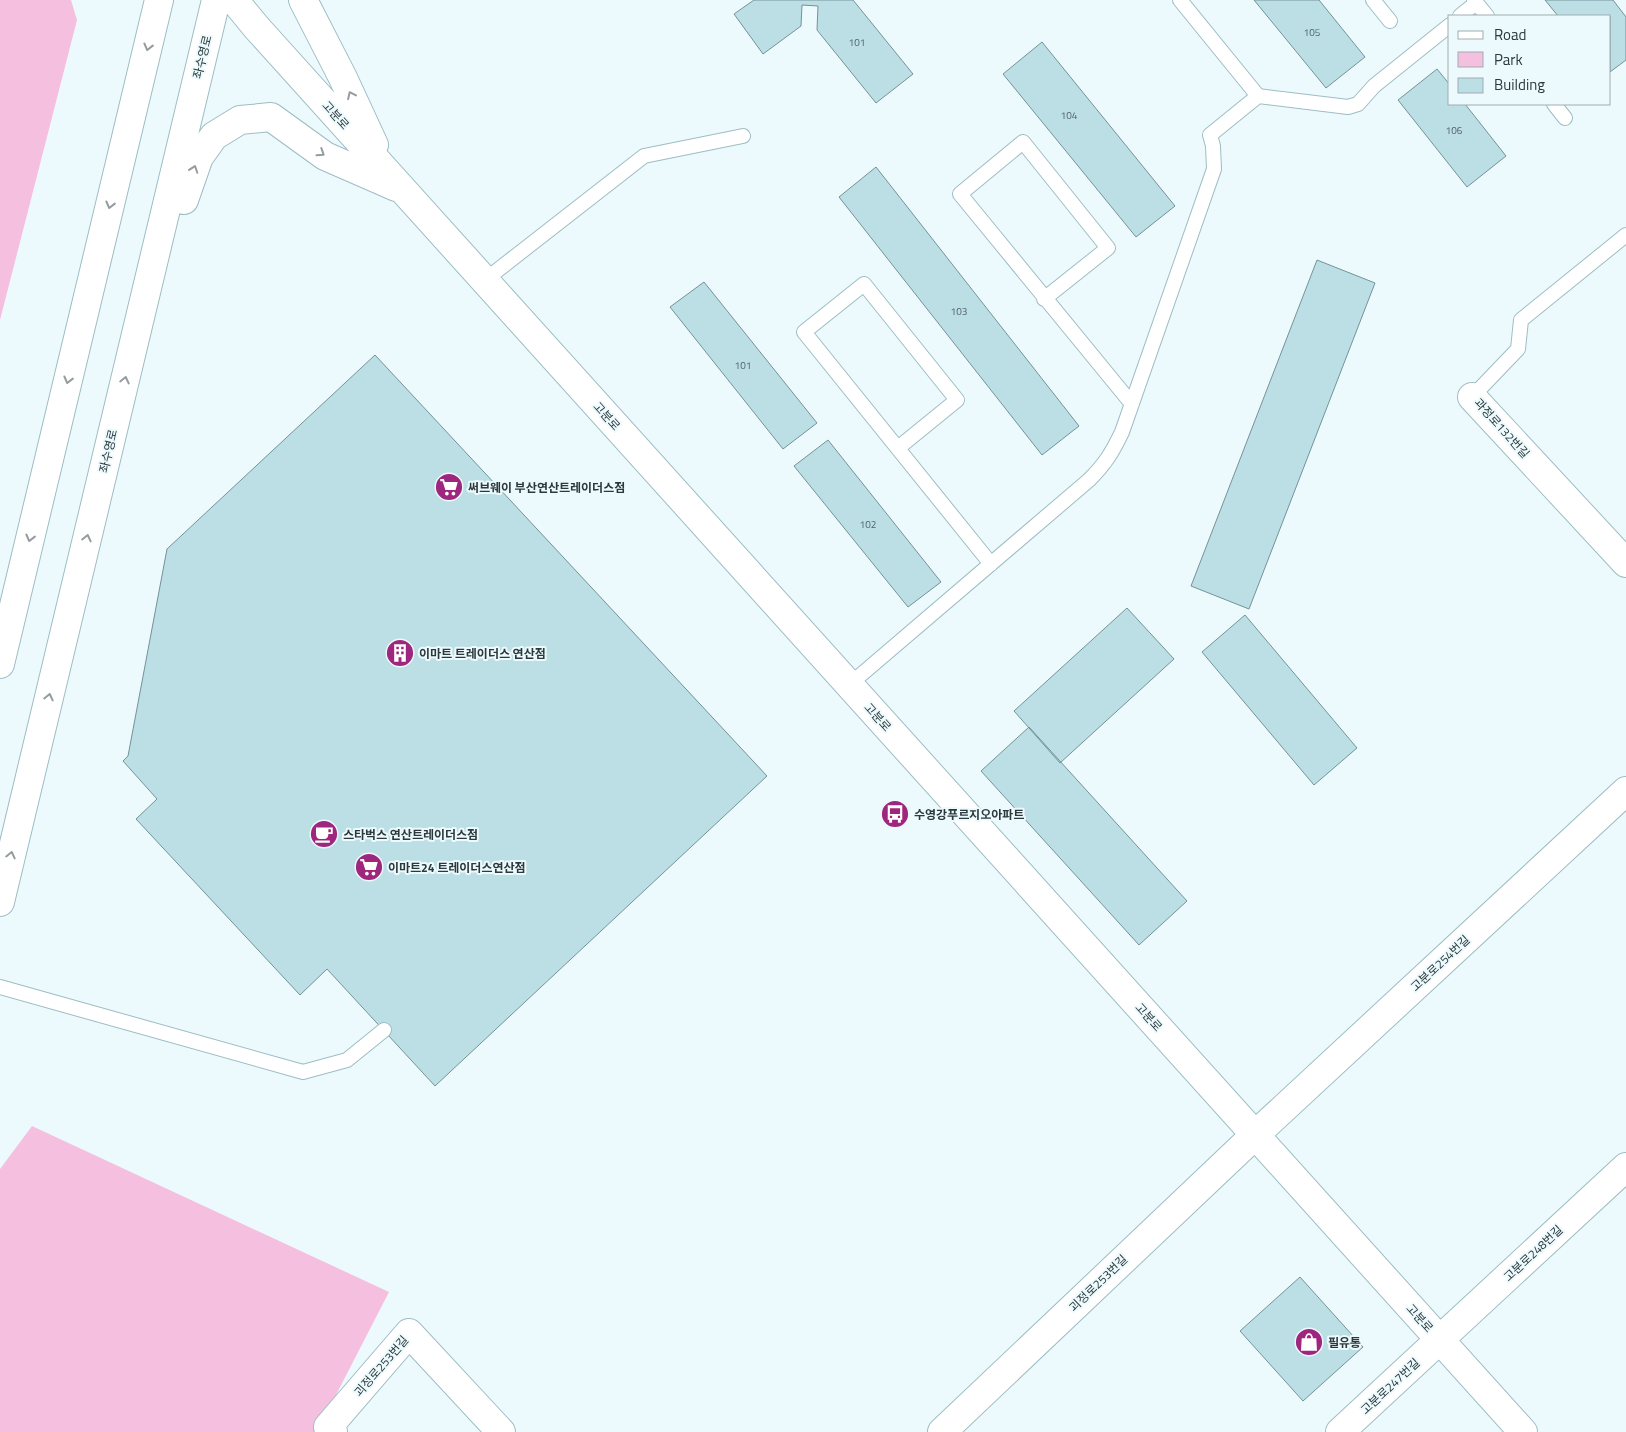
<svg xmlns="http://www.w3.org/2000/svg" width="1626" height="1432" viewBox="0 0 1626 1432" font-family="'Titillium Web','Noto Sans KR',sans-serif">
<style>
.green{fill:#f5bfe0}
.building{fill:#bcdee5;stroke:#739399}
.lines{fill:none;stroke-linecap:round;stroke-linejoin:round}
.lane-casing{stroke:#9dbdc4;stroke-width:16}
.street-casing{stroke:#9dbdc4;stroke-width:30}
.secondary-casing{stroke:#9dbdc4;stroke-width:30}
.lane{stroke:#fff;stroke-width:14}
.street{stroke:#fff;stroke-width:28}
.secondary{stroke:#fff;stroke-width:28}
.oneway{stroke:#969c9e}
.labels{text-anchor:middle;dominant-baseline:central;stroke-width:4;stroke-linejoin:round;paint-order:stroke}
.number-label{font-size:10px;fill:#506266}
.street-label{font-size:12px;fill:#2c393c;stroke:#edfafd}
.poi-label{font-size:12px;font-weight:bold;fill:#2c393c;stroke:#edfafd;text-anchor:start}
</style>
<rect width="100%" height="100%" fill="#edfafd"/>
<path class="green" d="M0,0H71L77,20L0,320Z
M32,1126L389,1292L320,1426L323,1432H0V1169Z"/>
<path class="building" d="M754,0H853L913,74L876,103L817,30L818,6L802,5L801,26L763,54L734,14Z
M1254,0H1319L1365,57L1326,88Z
M1545,0H1613L1626,17V60L1610,72V16H1558Z
M1042,42L1175,206L1136,237L1003,74Z
M1437,69L1450,85V104H1465L1506,156L1467,187L1398,100Z
M876,167L1079,426L1042,455L839,197Z
M1317,260L1375,283L1249,609L1191,586Z
M704,282L817,423L783,449L670,307Z
M375,355L767,776L435,1086L327,969L300,995L136,819L157,799L123,761L128,756L167,549Z
M828,440L941,582L908,607L794,466Z
M1127,608L1174,659L1060,763L1014,711Z
M1245,615L1357,748L1314,785L1202,652Z
M1029,727L1187,901L1139,945L981,771Z
M1300,1277L1363,1347L1303,1401L1240,1331Z"/>
<g class="lines">
<defs>
<path id="lane" d="M1180,0L1258,96
M1373,0L1390,21
M1474,0L1487,16
M1460,16L1476,3
M1554,104L1565,118
M485,280L644,156L743,136
M1044,299L1108,248L1023,142L960,194L1132,404
M1472,397L1518,349L1521,320L1626,235
M898,448L957,400L864,284L804,332L991,564
M849,685L1089,480C1105,464 1112,453 1122,432L1214,169L1213,146L1210,135L1258,96L1348,107L1358,104L1374,86L1450,25
M0,987L303,1072L347,1060L384,1030"/>
<path id="street" d="M1472,397L1626,563
M333,1432L328,1427L409,1333L501,1432
M942,1432L1255,1135L1626,791
M1340,1432L1626,1167"/>
<path id="secondary" d="M234,0L257,28L1523,1432
M303,0L343,78L374,145
M184,200L199,157L214,136L240,120L271,117L325,156L396,187
M0,664L159,0
M0,902L216,0"/>
</defs>
<use href="#lane" class="lane-casing"/>
<use href="#street" class="street-casing"/>
<use href="#secondary" class="secondary-casing"/>
<use href="#lane" class="lane"/>
<use href="#street" class="street"/>
<use href="#secondary" class="secondary"/>
</g>
<defs><path id="oneway-chevron" d="M-2-3.5L2.5 0L-2 3.5" fill="none" stroke-width="1.6" stroke-linecap="round" stroke-linejoin="round" transform="scale(1.25)"/></defs>
<g class="oneway">
<use href="#oneway-chevron" transform="translate(148 47) rotate(104)"/>
<use href="#oneway-chevron" transform="translate(351 95) rotate(-115)"/>
<use href="#oneway-chevron" transform="translate(321 153) rotate(33)"/>
<use href="#oneway-chevron" transform="translate(194 169) rotate(-71)"/>
<use href="#oneway-chevron" transform="translate(110 205) rotate(104)"/>
<use href="#oneway-chevron" transform="translate(68 380) rotate(104)"/>
<use href="#oneway-chevron" transform="translate(125 380) rotate(-77)"/>
<use href="#oneway-chevron" transform="translate(30 538) rotate(104)"/>
<use href="#oneway-chevron" transform="translate(87 538) rotate(-77)"/>
<use href="#oneway-chevron" transform="translate(49 697) rotate(-77)"/>
<use href="#oneway-chevron" transform="translate(11 855) rotate(-77)"/>
</g>
<defs>
<symbol id="supermarket-disc" viewBox="-11 -11 22 22"><circle r="9.5" fill="#9f267e" stroke="#edfafd"/><path d="M-6-5.5h2.5l.6 2H6L4.5 2H-2.5L-4.4-4H-6ZM-1.5 3.2a1.3 1.3 0 1 0 .1 0ZM3 3.2a1.3 1.3 0 1 0 .1 0Z" fill="#fff"/></symbol>
<symbol id="building-disc" viewBox="-11 -11 22 22"><circle r="9.5" fill="#9f267e" stroke="#edfafd"/><path d="M-4-6H4V6H1V3H-1V6H-4ZM-2.5-4.3h1.7v1.8h-1.7ZM.8-4.3h1.7v1.8H.8ZM-2.5-1h1.7V.8h-1.7ZM.8-1h1.7V.8H.8Z" fill="#fff"/></symbol>
<symbol id="bus-disc" viewBox="-11 -11 22 22"><circle r="9.5" fill="#9f267e" stroke="#edfafd"/><path d="M-5-6H5V4H4V6H2V4H-2V6H-4V4H-5ZM-3.5-4V0h7V-4ZM-3.5 1.2v1.5H-2V1.2ZM2 1.2v1.5H3.5V1.2Z" fill="#fff"/></symbol>
<symbol id="cafe-disc" viewBox="-11 -11 22 22"><circle r="9.5" fill="#9f267e" stroke="#edfafd"/><path d="M-5.5-4.5H6V0H3Q3 3.5 0 3.5H-2.5Q-5.5 3.5-5.5 0ZM3-3.2v2h1.7v-2ZM-6 4.5H4V6H-6Z" fill="#fff"/></symbol>
<symbol id="shop-disc" viewBox="-11 -11 22 22"><circle r="9.5" fill="#9f267e" stroke="#edfafd"/><path d="M-5-2.5h2.3a2.7 3.5 0 0 1 5.4 0H5L5.5 6h-11ZM-1.5-2.5h3a1.5 2.3 0 0 0-3 0Z" fill="#fff"/></symbol>
</defs>
<g fill-rule="evenodd">
<use href="#supermarket-disc" x="433" y="471" width="32" height="32"/>
<use href="#building-disc" x="384" y="637" width="32" height="32"/>
<use href="#bus-disc" x="879" y="798" width="32" height="32"/>
<use href="#cafe-disc" x="308" y="818" width="32" height="32"/>
<use href="#supermarket-disc" x="353" y="851" width="32" height="32"/>
<use href="#shop-disc" x="1293" y="1326" width="32" height="32"/>
</g>
<g class="labels">
<g class="number-label">
<text x="1312" y="32">105</text>
<text x="857" y="42">101</text>
<text x="1069" y="115">104</text>
<text x="1454" y="130">106</text>
<text x="959" y="311">103</text>
<text x="743" y="365">101</text>
<text x="868" y="524">102</text>
</g>
<g class="street-label">
<text transform="translate(202 57) rotate(-76)">좌수영로</text>
<text transform="translate(336 115) rotate(48)">고분로</text>
<text transform="translate(607 416) rotate(48)">고분로</text>
<text transform="translate(1502 428) rotate(48)">과정로132번길</text>
<text transform="translate(108 451) rotate(-77)">좌수영로</text>
<text transform="translate(878 717) rotate(48)">고분로</text>
<text transform="translate(1440 963) rotate(-43)">고분로254번길</text>
<text transform="translate(1149 1017) rotate(48)">고분로</text>
<text transform="translate(1533 1253) rotate(-43)">고분로248번길</text>
<text transform="translate(1098 1283) rotate(-44)">괴정로253번길</text>
<text transform="translate(1420 1318) rotate(48)">고분로</text>
<text transform="translate(381 1366) rotate(-49)">괴정로253번길</text>
<text transform="translate(1390 1386) rotate(-43)">고분로247번길</text>
</g>
<g class="poi-label">
<text x="468" y="487">써브웨이 부산연산트레이더스점</text>
<text x="419" y="653">이마트 트레이더스 연산점</text>
<text x="914" y="814">수영강푸르지오아파트</text>
<text x="343" y="834">스타벅스 연산트레이더스점</text>
<text x="388" y="867">이마트24 트레이더스연산점</text>
<text x="1328" y="1342">필유통</text>
</g>
</g>
<rect x="1448" y="15" width="162" height="90" fill="#edfafd" stroke="#a0adb0"/>
<rect x="1458" y="31" width="25" height="8" fill="#ffffff" stroke="#a0adb0"/>
<text x="1494" y="40" font-size="15" fill="#2c393c">Road</text>
<rect x="1458" y="52" width="25" height="15" fill="#f5bfe0" stroke="#a0adb0"/>
<text x="1494" y="65" font-size="15" fill="#2c393c">Park</text>
<rect x="1458" y="78" width="25" height="15" fill="#bcdee5" stroke="#a0adb0"/>
<text x="1494" y="90" font-size="15" fill="#2c393c">Building</text>
</svg>
